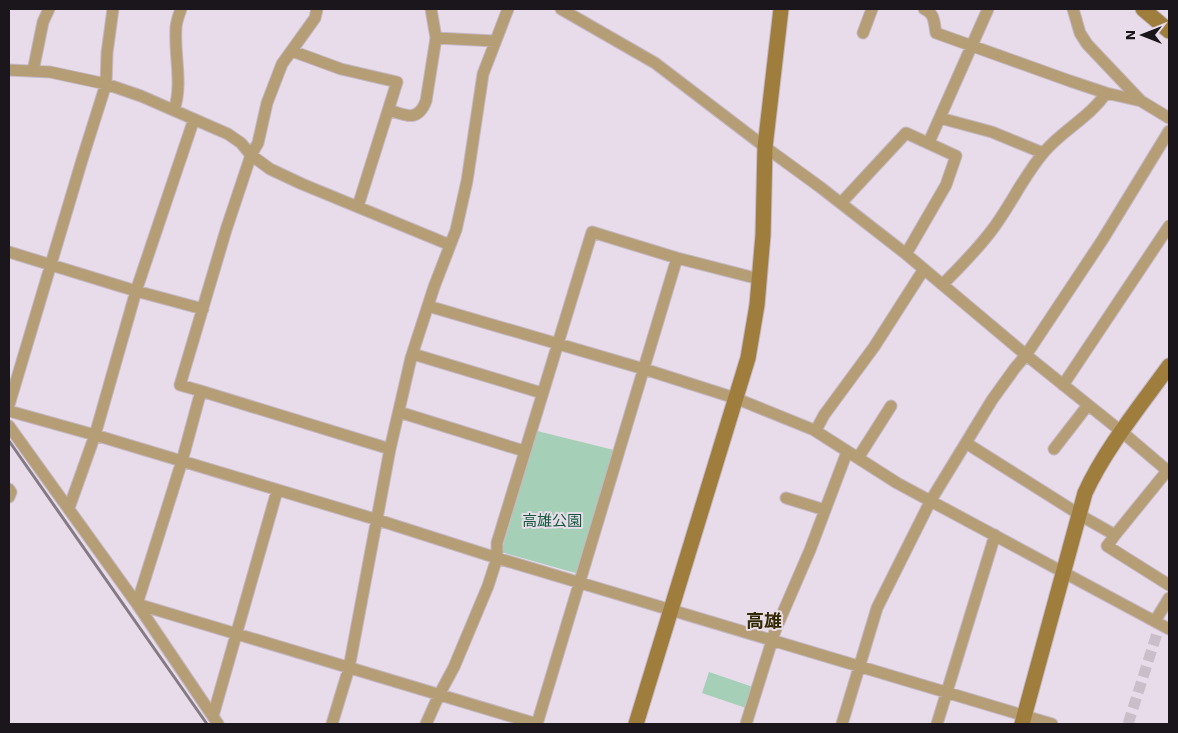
<svg xmlns="http://www.w3.org/2000/svg" width="1178" height="733" viewBox="0 0 1178 733" font-family="'Work Sans','Noto Sans JP',sans-serif">
<style>
.green{fill:#a5cfb7}
.lines{fill:none;stroke-linecap:round;stroke-linejoin:round}
.street-tunnel{stroke:#cabecb;stroke-width:11;stroke-dasharray:11 5.5;stroke-linecap:butt}
.street-casing{stroke:#c4b8c5;stroke-width:13}
.secondary-casing{stroke:#c4b8c5;stroke-width:17}
.street{stroke:#b59e76;stroke-width:11}
.secondary{stroke:#9f7d3c;stroke-width:15}
.rail{stroke:#847b85;stroke-width:3}
.labels{text-anchor:middle;dominant-baseline:central;stroke-width:4;stroke-linejoin:round;paint-order:stroke}
.park-label{font-size:15px;fill:#105a3c;stroke:#e9dcea}
.quarter-label{font-size:18px;font-weight:bold;fill:#312900;stroke:#e9dcea}
</style>
<rect width="100%" height="100%" fill="#e9dcea"/>
<path class="green" d="M537,431L614,450L579,574L501,552Z
M709,672L753,687L746,708L702,693Z"/>
<g class="lines">
<path class="street-tunnel" d="M1128,724L1160,624"/>
<defs>
<path id="street" d="M561,9L655,63L765,147L820,187L906,254L1026,355L1122,432L1169,472
M924,9C935,13 934,23 936,33L1070,81L1106,93L1141,101L1169,118
M1073,9L1080,33L1087,44L1141,101
M863,33L872,9
M436,38L495,41
M292,51L341,69L397,82L358,206
M9,70L50,72L106,84L141,96L228,134L241,143L251,155L270,169L302,184L450,245
M33,71L43,22L49,9
M174,110C183,84 174,55 176,28C176,22 179,15 181,9
M389,110C406,116 418,122 426,101L436,38L431,9
M940,118L992,132L1043,153
M929,142L988,9
M841,203L906,133L956,156L946,185L906,254
M9,252L136,291L203,309
M943,284C960,267 977,250 992,230C1011,205 1024,175 1045,151C1063,130 1091,116 1106,93
M428,306L644,369L735,398L814,430L897,483L1169,629
M413,354L542,393
M1063,385L1169,226
M201,391L180,385L226,230L251,155L258,143L267,103L282,64L315,18L317,9
M9,405L82,160L106,84L107,53L113,9
M9,411L95,435L378,520L497,558L1052,724
M399,412L524,451
M9,426L137,604L218,724
M816,430L824,415L874,347L924,269
M966,443L1085,518L1115,535L1107,546L1169,585
M1054,449L1088,405
M858,458L891,406
M9,489L11,492L9,497
M786,498L825,510
M69,508L95,435L136,291L194,119
M1115,535L1167,471
M137,604L182,461L201,391L390,449
M137,604L537,724
M1155,621L1169,598
M213,716L277,491
M332,724L349,668L390,449L411,358L434,287L456,230L467,181L483,74L508,9
M426,724L439,695L454,667L488,586L497,558V543L592,232L677,258L759,279
M537,724L677,258
M746,724L775,631L810,550L847,452
M842,724L877,608L931,500L992,400L1015,368L1026,355L1103,239L1169,131
M937,724L995,535"/>
<path id="secondary" d="M1143,9L1169,31
M636,724L748,358L757,305L763,235L765,147L781,9
M1022,724L1085,493C1105,449 1141,405 1169,366"/>
</defs>
<use href="#street" class="street-casing"/>
<use href="#secondary" class="secondary-casing"/>
<use href="#street" class="street"/>
<use href="#secondary" class="secondary"/>
<path class="rail" d="M9,441L207,724"/>
</g>
<g class="labels">
<g class="park-label">
<text x="552" y="521">高雄公園</text>
</g>
<g class="quarter-label">
<text x="764" y="620">高雄</text>
</g>
</g>
<rect width="1178" height="733" fill="none" stroke="#1a161b" stroke-width="20"/>
<g transform="translate(1143 35) rotate(270)" stroke="#e9dcea" stroke-width="4" paint-order="stroke">
<path d="M0-4L9 19L0 12L-9 19Z" fill="#1a161b"/>
<text y="-8" font-size="14" font-weight="bold" text-anchor="middle" fill="#1a161b">N</text>
</g>
</svg>
